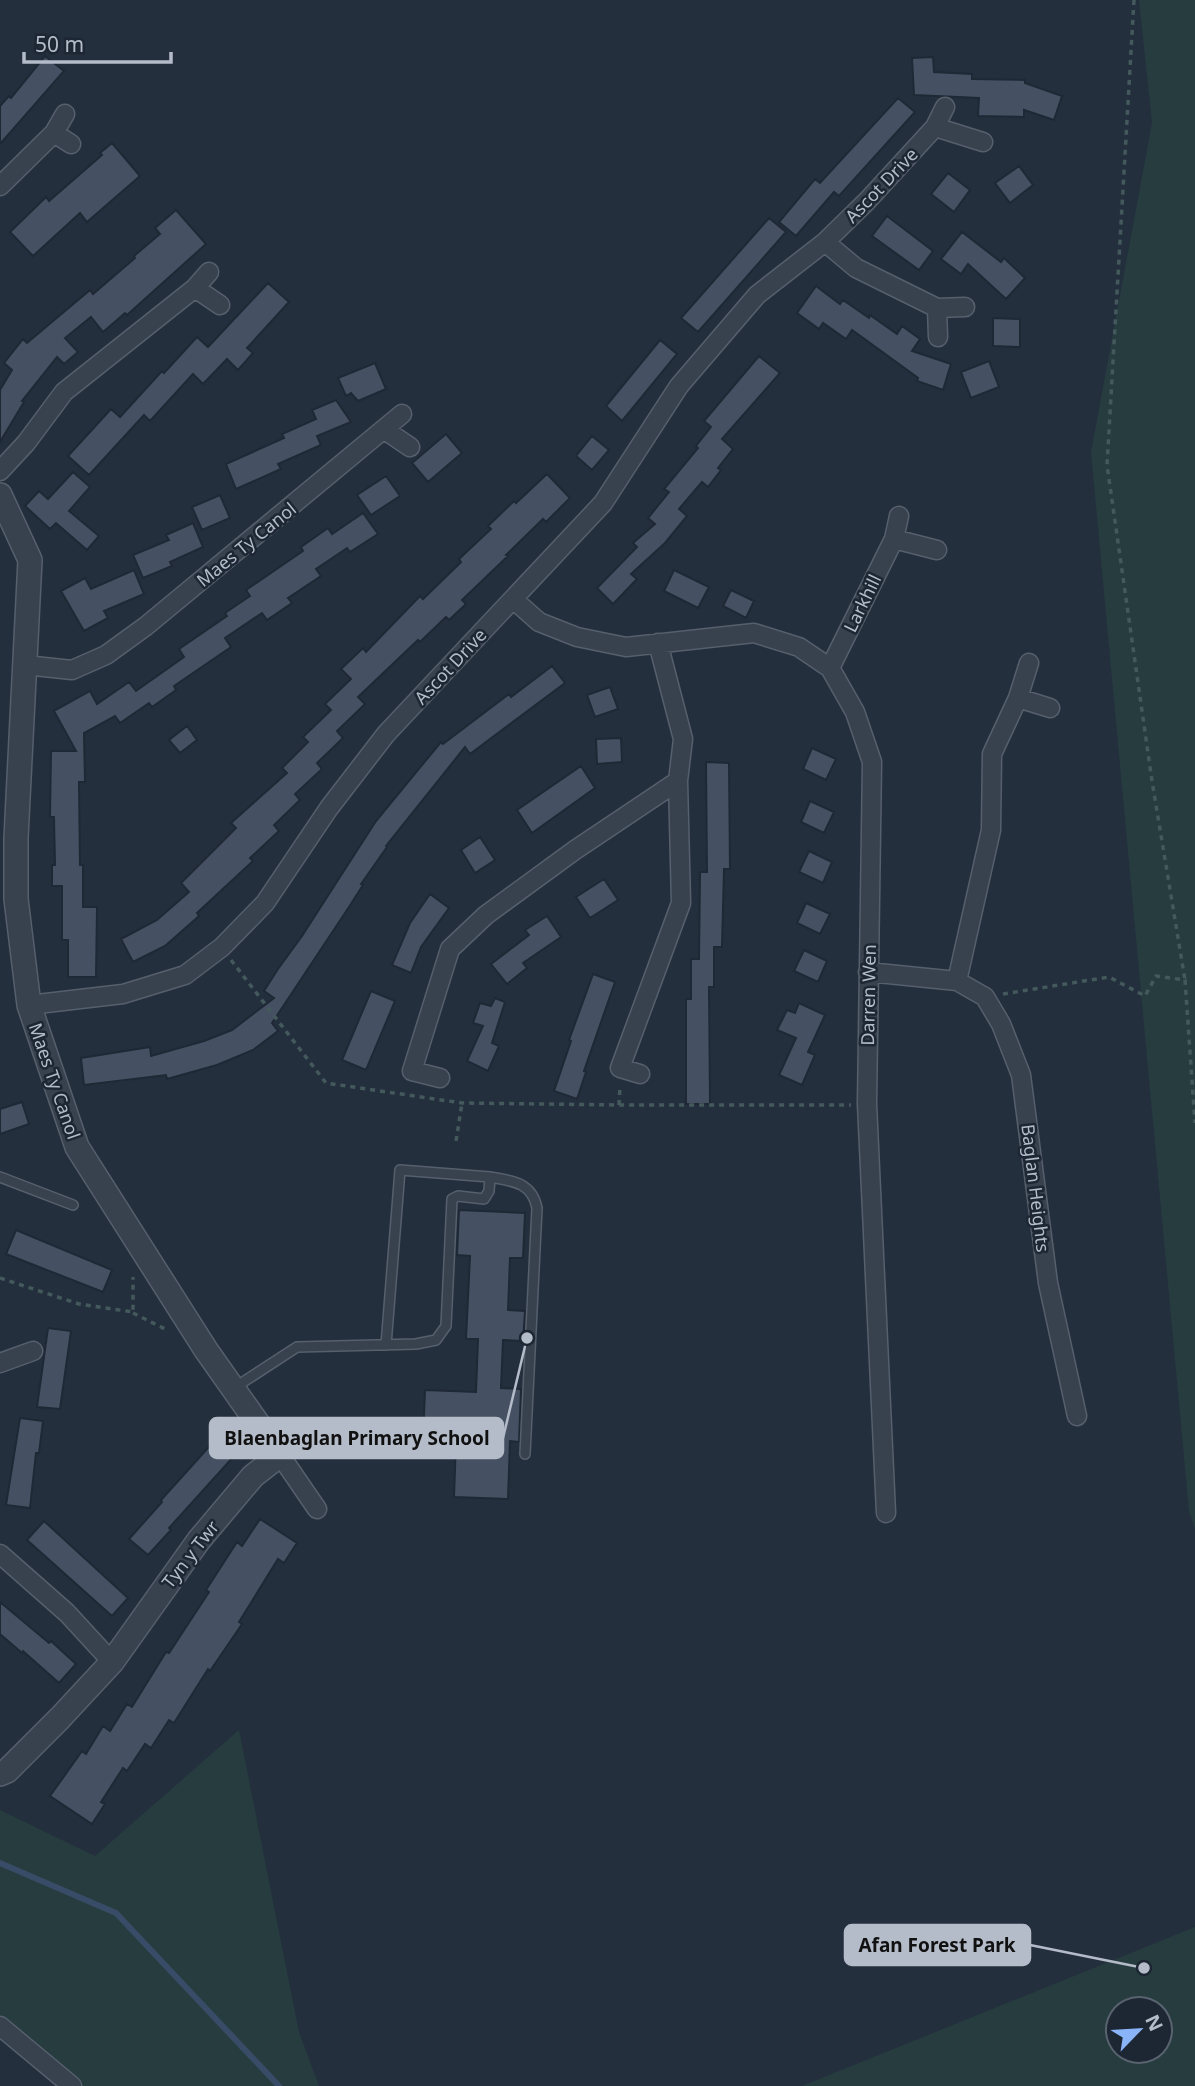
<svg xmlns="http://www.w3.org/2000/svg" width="1195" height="2086" viewBox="0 0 1195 2086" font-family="'Noto Sans',sans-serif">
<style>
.green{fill:#263c3f;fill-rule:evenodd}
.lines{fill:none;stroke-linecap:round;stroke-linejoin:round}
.stream{stroke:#394c67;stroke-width:6}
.building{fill:#455162;stroke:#1f2835;stroke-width:2}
.service-casing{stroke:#565f6c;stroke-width:12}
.minor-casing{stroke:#565f6c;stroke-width:21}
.tertiary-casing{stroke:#565f6c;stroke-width:26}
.path{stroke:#44595c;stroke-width:3.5;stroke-dasharray:5 5;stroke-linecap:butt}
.service{stroke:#38414e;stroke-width:9}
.minor{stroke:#38414e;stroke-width:18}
.tertiary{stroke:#38414e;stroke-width:23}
.labels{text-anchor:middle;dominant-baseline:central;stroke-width:5;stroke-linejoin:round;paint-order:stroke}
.street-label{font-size:18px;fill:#b4bcc9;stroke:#1d2633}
.leader{fill:none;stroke:#b4bcc9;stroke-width:2.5}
.callout-dot{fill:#b4bcc9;stroke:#1d2633;stroke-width:2.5}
.callout{fill:#b4bcc9;stroke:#b4bcc9;stroke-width:2.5}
.callout-label{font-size:19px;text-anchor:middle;font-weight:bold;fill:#111}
</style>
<rect width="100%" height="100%" fill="#242f3e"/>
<path class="green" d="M1139,0H1195V1529L1189,1511L1091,452L1152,123Z
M239,1730L299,2032L319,2086H65L0,2036V1810L95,1856Z
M1195,1927V2086H802ZM1118,2009H1160V2051H1118Z"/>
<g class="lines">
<path class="stream" d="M0,1863L116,1913L279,2086"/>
</g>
<path class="building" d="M45,56L64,71L0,144V106L9,96L11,98Z
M933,57L934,72L972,74V79L1025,80V83L1062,96L1054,120L1024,110V117L978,116L979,98L914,95L912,58Z
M898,98L915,112L839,196L834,192L796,236L779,222L815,179L820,183Z
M112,143L140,176L87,222L80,213L33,256L10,232L46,197L49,201L102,155L100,153Z
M1019,166L1033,185L1010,203L995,183Z
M948,173L970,190L954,212L931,194Z
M176,210L206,244L127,315L125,313L103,332L91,317L65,338L78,352L64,364L57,357L22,401L24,402L0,442V390L12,370L4,363L23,339L27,343L90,290L93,294L135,258L134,256L160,234L155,228Z
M887,216L933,251L919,270L872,236Z
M769,218L786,232L698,332L681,318Z
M962,232L1001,262L1004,258L1025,278L1006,299L968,264L961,274L941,259Z
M268,283L289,302L247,348L253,353L238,370L227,359L203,384L193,374L150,421L144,415L89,475L68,456L111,409L120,417L162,371L164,373L197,337L208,347Z
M816,286L840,304L843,300L869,318L870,315L897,334L902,326L920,339L912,351L951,364L943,390L917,381L918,378L852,330L846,339L823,323L819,329L797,313Z
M993,318L1020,319V347L993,346Z
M660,340L677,354L622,421L606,406Z
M759,356L780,373L722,439L733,449L718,468L721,470L708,487L702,482L679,509L687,516L665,543L631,574L637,579L613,604L597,588L637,547L633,543L655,524L648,518L669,492L664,489L698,448L696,446L711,427L704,421Z
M989,361L999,387L971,398L961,372Z
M375,363L386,389L358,401L351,393L346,396L338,378Z
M336,400L351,422L317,436L321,445L278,464L281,469L236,489L226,464L284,438L282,434L316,419L312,410Z
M446,434L462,453L428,482L412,463Z
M592,436L609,450L592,470L576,456Z
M73,472L90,487L69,511L99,536L87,550L56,523L50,529L25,506L39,491L48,499Z
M547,474L570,498L546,522L543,519L506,555L508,556L462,600L466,604L449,620L446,617L420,642L418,640L358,697L365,704L337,731L343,738L317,763L322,769L295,794L300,800L274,825L279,831L250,858L253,861L197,913L199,916L165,946L133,962L121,939L157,920L189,892L181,883L236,828L231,823L287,773L282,768L308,742L303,737L331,710L325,704L351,679L341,669L363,648L366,652L420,596L423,599L461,562L459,559L491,529L488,526L514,501L516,503Z
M386,476L400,496L371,515L357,495Z
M220,495L230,518L202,530L192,507Z
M363,513L378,534L350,552L347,548L316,569L321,576L288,598L292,603L267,620L262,613L225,638L231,647L174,686L176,690L152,707L149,703L120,723L115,716L84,733L85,782H79L80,865H83V907H97L96,977H68V940H62V886H52V865H55L54,817H50L51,751H76L54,711L90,691L97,704L129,682L136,691L184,657L179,649L227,616L225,613L250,596L246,590L303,551L301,547L328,528L332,534Z
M193,523L203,547L170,562L172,566L143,578L133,555L169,540L166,535Z
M134,570L144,594L104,611L108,618L84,631L61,591L85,578L91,589Z
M674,570L709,587L698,608L664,591Z
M731,590L754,601L746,618L723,606Z
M552,666L565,683L470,754L465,747L386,846L387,847L361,884L363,885L349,907L272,1023L278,1031L253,1050L217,1065L167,1079L166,1075L84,1085L81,1058L150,1047L151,1056L204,1041L232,1030L274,998L264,991L278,969L302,936L376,821L441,742L443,744L509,694L511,697Z
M610,687L618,709L595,717L587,695Z
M187,726L197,740L180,753L169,740Z
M621,738L622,762L597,764L596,739Z
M812,748L836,759L826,780L803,769Z
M706,762L729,763L730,869H724L722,947H714V987H709L710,1104H686V999H691V959H699L700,872H707Z
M581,766L595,788L532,833L517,810Z
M810,801L834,812L824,833L801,822Z
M480,837L495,860L475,873L461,850Z
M809,851L832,862L823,883L799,872Z
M604,879L618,900L590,918L576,897Z
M430,894L449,908L421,947L411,973L392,965L410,923Z
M806,903L830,914L820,934L797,923Z
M547,916L561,937L523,963L527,968L507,984L491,964L529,935L525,930Z
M804,950L827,961L818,982L794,971Z
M593,974L615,982L584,1071L586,1072L577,1099L554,1091L571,1041L569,1040Z
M371,991L395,1001L366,1070L342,1060Z
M495,998L505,1002L492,1043L499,1046L488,1071L467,1061L483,1026L473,1023L480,1003L491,1006Z
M799,1003L825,1015L808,1052L815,1055L802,1085L779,1075L796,1038L777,1030L787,1010L795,1013Z
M22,1102L29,1124L0,1134V1109Z
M459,1210L525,1213L523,1258H510L508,1310L525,1311L523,1341L503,1340L501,1388L521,1389L519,1442L510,1441L508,1499L454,1497L456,1441L423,1439L425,1390L476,1392L478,1339H466L470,1256L457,1255Z
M16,1230L112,1270L103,1292L6,1254Z
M48,1328L71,1331L60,1409L37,1407Z
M20,1418L43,1421L39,1453H36L30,1508L6,1505Z
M216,1439L235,1455L169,1528L171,1530L148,1555L129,1539L162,1502L161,1500Z
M260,1519L297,1543L284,1563L278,1559L239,1622L242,1624L210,1671L208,1669L174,1723L169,1720L151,1748L145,1744L127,1771L123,1768L101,1802L105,1804L92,1824L50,1796L82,1751L86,1754L103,1726L110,1731L127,1704L132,1707L166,1652L169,1653L209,1592L206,1590L237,1542L242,1546Z
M44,1521L128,1598L112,1616L27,1540Z
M0,1602L49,1643L51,1641L76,1664L59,1683L23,1651L22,1653L0,1634Z"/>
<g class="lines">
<defs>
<path id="service" d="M0,1177L73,1205
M386,1345L400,1170L490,1177
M234,1388L297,1347L416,1344L436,1340L446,1326L452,1199L458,1196L484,1199L489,1191L490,1177C512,1181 532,1182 537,1208L525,1454"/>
<path id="minor" d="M935,127L983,142
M54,133L71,144
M0,186L54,133L65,114
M825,242L856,268L937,308L965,307
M195,288L220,305
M937,308L938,337
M385,430L410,447
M0,471L26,443L64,392L195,288L209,272
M894,539L937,550
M513,599L539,622L577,637L626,647L754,633L799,647L830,668L855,712L872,762L867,1104L886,1513
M25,665L72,670L106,655L146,626L402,414
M830,668L894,539L899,516
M1018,698L1050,708
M868,972L957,981L985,997L1001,1024L1021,1075L1048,1283L1077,1416
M957,981L991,830L992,754L1018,698L1029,663
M29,1005L123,994L185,975L222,947L265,903L329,808L386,734L603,503L679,386L757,295L825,242L867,201L935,127L945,107
M640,1074L620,1068L681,903L678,781L683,739L658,643
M440,1078L412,1071L450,949L486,915L575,850L678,781
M0,1363L33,1351
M280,1455L317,1509
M0,1554L67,1613L112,1662
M0,2026L72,2086"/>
<path id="tertiary" d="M0,495L30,560L16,838V899L29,1005L77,1147L206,1350L280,1455L253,1476L199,1540L112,1662L60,1718L7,1771L0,1774"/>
</defs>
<use href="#service" class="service-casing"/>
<use href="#minor" class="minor-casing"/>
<use href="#tertiary" class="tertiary-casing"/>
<path class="path" d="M1134,0L1107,465L1152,781L1185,980
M231,960L326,1083L462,1103L619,1105H851
M1003,994L1109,977L1145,996L1156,976L1185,980L1195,1123
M619,1105L620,1086
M456,1141L462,1103
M0,1278L79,1304L133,1312V1277
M133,1313L167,1330"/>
<use href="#service" class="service"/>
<use href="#minor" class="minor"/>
<use href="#tertiary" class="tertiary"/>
</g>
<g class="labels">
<g class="street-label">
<text transform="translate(881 185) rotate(-46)">Ascot Drive</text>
<text transform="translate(246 544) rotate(-39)">Maes Ty Canol</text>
<text transform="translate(862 603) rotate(-64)">Larkhill</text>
<text transform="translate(450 666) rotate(-47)">Ascot Drive</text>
<text transform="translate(868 995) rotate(-89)">Darren Wen</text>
<text transform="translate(55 1081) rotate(71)">Maes Ty Canol</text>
<text transform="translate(1036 1188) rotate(83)">Baglan Heights</text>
<text transform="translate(190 1554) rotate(-52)">Tyn y Twr</text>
</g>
</g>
<path class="leader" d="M527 1338L503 1438M1144 1968L1030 1945"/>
<g class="callout-dot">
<circle cx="527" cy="1338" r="7"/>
<circle cx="1144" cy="1968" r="7"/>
</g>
<g class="callout">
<rect x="210" y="1418" width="293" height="40" rx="7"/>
<rect x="845" y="1925" width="185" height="40" rx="7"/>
</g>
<g class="callout-label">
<text x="357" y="1445">Blaenbaglan Primary School</text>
<text x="937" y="1952">Afan Forest Park</text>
</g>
<g transform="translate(1139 2030) rotate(65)"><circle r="33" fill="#1d2633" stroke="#59626f" stroke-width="2"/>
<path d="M0-5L12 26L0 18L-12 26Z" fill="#8ab4f8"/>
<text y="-10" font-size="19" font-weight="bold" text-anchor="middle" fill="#b4bcc9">N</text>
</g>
<path d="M24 52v10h147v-10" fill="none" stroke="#b4bcc9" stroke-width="3.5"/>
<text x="35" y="52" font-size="21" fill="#b4bcc9" stroke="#1d2633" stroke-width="5" paint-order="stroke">50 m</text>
</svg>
